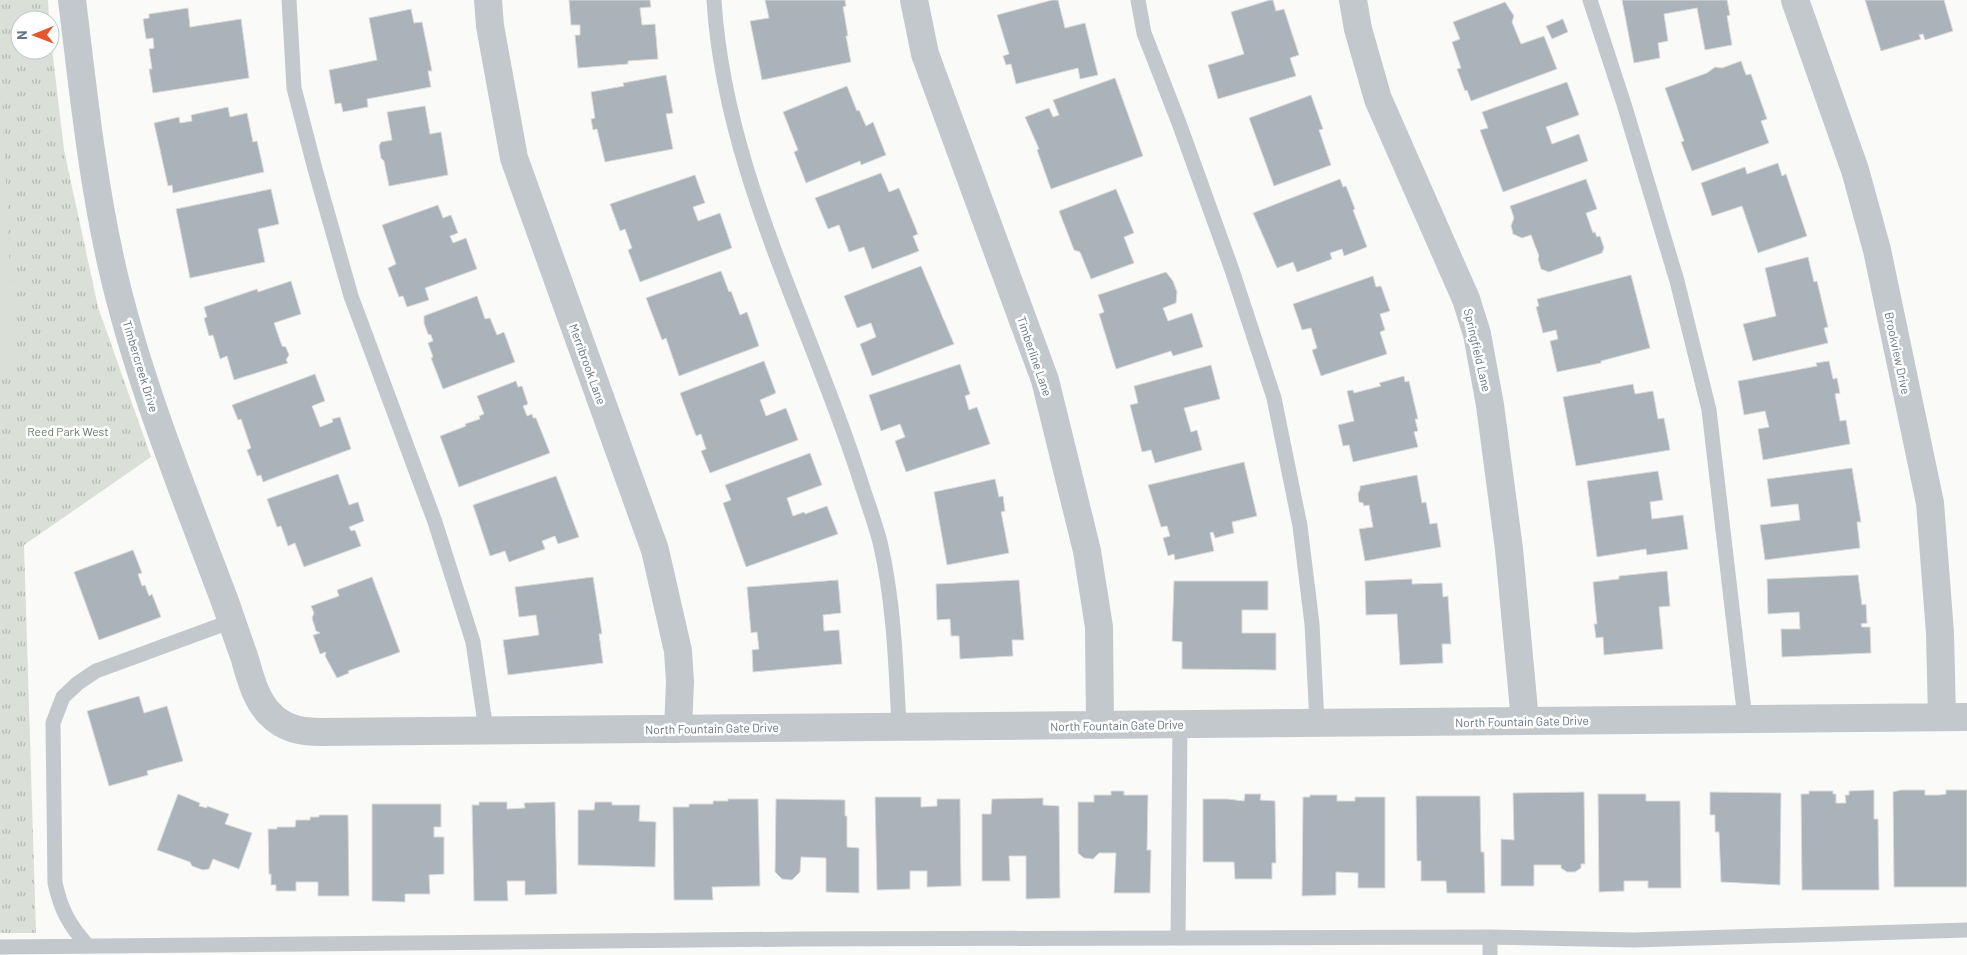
<svg xmlns="http://www.w3.org/2000/svg" width="1967" height="955" viewBox="0 0 1967 955" font-family="Barlow,sans-serif">
<style>
.grass{fill:url(#grass-tufts)}
.pitch{fill:#dadfd7}
.building{fill:#aab3b9;stroke:#dcdcda}
.lines{fill:none;stroke-linecap:round;stroke-linejoin:round}
.service{stroke:#c3c8cc;stroke-width:15}
.minor{stroke:#c3c8cc;stroke-width:28}
.labels{text-anchor:middle;dominant-baseline:central;stroke-width:5;stroke-linejoin:round;paint-order:stroke}
.street-label{font-size:12px;fill:#657683;stroke:#fff}
.park-label{font-size:12px;fill:#687a64;stroke:#fff}
</style>
<defs>
<pattern id="grass-tufts" width="24" height="20" patternUnits="userSpaceOnUse" patternTransform="scale(1.25)"><rect width="24" height="20" fill="#dadfd7"/><path d="M3 7l-1-3M5 7V3M7 7l1-3M15 17l-1-3M17 17v-4M19 17l1-3" fill="none" stroke="#b4b9b4"/></pattern>
</defs>
<rect width="100%" height="100%" fill="#fafaf8"/>
<path class="grass" d="M0,0H48L49,20H20V50H50V32L64,150L98,307L151,457L24,545L36,933H0Z"/>
<path class="pitch" d="M0,46L14,366L0,377Z"/>
<path class="building" d="M569,0H650L651,7L640,8L642,25L655,24L658,59L628,61V64L578,68L575,35H580V25H571Z
M765,0H845L846,6L843,7L848,36H846L851,62L762,80L750,21L769,18Z
M1052,0H1058L1065,28L1085,23L1098,75L1080,79L1078,68L1016,84L1011,64L1006,65L1003,56L1009,54L997,15Z
M1270,0H1273L1276,11L1284,9L1299,55L1290,58L1296,76L1218,99L1208,65L1244,54L1231,12Z
M1622,0H1727L1730,15L1727,16L1732,45L1705,50L1697,8L1664,14L1668,41L1658,43L1660,58L1634,63Z
M1865,0H1944L1953,31L1925,40L1923,34L1919,35L1921,39L1881,51Z
M1505,2L1514,16L1512,22L1521,44L1544,36L1557,69L1471,101L1467,90L1465,91L1457,69L1461,68L1452,42L1460,39L1453,22Z
M188,8L190,27L241,19L249,78L153,93L149,69H152L149,49L154,48L153,38L146,39L143,19L149,18V14Z
M411,9L414,23L422,22L432,71H428L431,87L367,99L368,107L343,112L341,103L335,104L329,70L377,60L369,18Z
M1563,19L1568,32L1552,39L1546,26Z
M1741,61L1746,75L1751,74L1767,119L1761,121L1769,143L1692,171L1681,142L1684,141L1665,88L1707,73L1715,67L1722,68Z
M666,75L673,113L666,114L673,149L605,162L597,129L593,130L591,119L595,118L591,92L624,86L623,83Z
M1115,78L1143,156L1051,189L1037,150L1039,149L1025,117L1049,108L1053,117L1059,115L1053,100Z
M1567,82L1579,115L1546,127L1552,144L1579,134L1588,161L1503,192L1480,130L1488,128L1482,112Z
M847,86L857,111L859,110L866,126L873,122L886,155L861,165L860,161L806,183L794,152L798,150L783,112Z
M1311,95L1323,129L1319,130L1331,165L1274,186L1249,118Z
M425,106L430,134L441,132L448,175L389,186L384,161L381,158L379,146L381,142L392,140L387,112Z
M228,107L230,117L247,113L253,142L257,141L264,172L173,193L172,185L168,186L154,123L179,117L180,123L192,121L191,115Z
M1778,163L1782,176L1786,174L1807,236L1758,253L1742,206L1712,216L1701,183L1745,167L1747,174Z
M881,173L889,192L899,188L918,234L913,236L919,251L872,269L864,247L849,252L839,225L828,229L815,198Z
M695,175L705,203L693,207L698,221L720,213L732,248L640,282L628,250L632,248L625,229L620,231L610,204Z
M1340,179L1343,187L1346,186L1355,209L1353,210L1367,247L1344,256L1342,249L1330,253L1332,259L1297,272L1293,262L1277,268L1253,213Z
M1586,179L1597,209L1586,213L1593,233L1595,232L1597,237L1600,236L1604,248L1602,253L1549,272L1541,269L1538,259L1539,256L1531,235L1522,238L1513,234L1511,226L1514,218L1510,206Z
M271,189L279,224L258,229L265,262L190,278L176,209Z
M1116,189L1134,233L1124,237L1134,263L1091,279L1080,252L1074,250L1059,211Z
M438,205L443,218L451,215L458,233L450,236L453,243L466,238L477,269L425,288L429,300L407,307L403,296L399,297L388,268L396,264L382,225Z
M1808,257L1814,282L1817,281L1828,327L1824,328L1828,343L1753,361L1743,324L1776,316L1765,268Z
M921,266L954,344L872,376L860,344L876,337L871,323L857,328L844,296Z
M721,271L729,292L731,291L740,315L747,312L759,346L679,376L666,338L662,340L646,298Z
M1166,272L1173,281L1177,292L1176,303L1163,308L1168,321L1192,313L1203,347L1173,356L1171,351L1116,369L1099,314L1104,312L1098,295Z
M1631,275L1650,348L1601,361V363L1557,372L1550,341L1558,339L1556,330L1543,333L1536,307L1539,306L1537,299Z
M1373,276L1376,287L1381,286L1390,311L1380,314L1385,330L1380,332L1387,354L1321,376L1312,350L1317,348L1311,328L1302,330L1293,304Z
M291,281L301,314L274,323L282,346L286,347L289,355L286,360L288,363L234,380L227,356L220,359L213,335L209,336L204,318L207,317L204,307L257,289L258,292Z
M477,296L485,319L490,318L497,335L504,332L515,362L443,389L431,358L433,357L428,343L433,341L431,335L428,334L424,323V316Z
M764,361L776,393L760,400L766,416L786,408L798,440L710,473L701,451L706,449L701,434L696,436L680,393Z
M1829,361L1833,379L1837,378L1840,393L1835,394L1840,421L1846,420L1850,444L1763,460L1758,429L1769,427L1765,411L1744,415L1738,381L1817,366L1816,363Z
M960,364L970,394L965,396L969,410L977,407L990,444L906,472L895,441L905,437L900,424L881,431L869,395Z
M1211,365L1220,399L1184,408L1191,432L1197,430L1202,450L1155,463L1151,450L1142,452L1130,405L1138,403L1134,386Z
M315,374L325,401L312,406L320,427L333,422L332,419L340,417L351,449L263,482L261,475L257,476L247,450L251,448L241,419L238,420L232,405Z
M1404,376L1405,382L1409,381L1418,419H1415L1418,431L1414,432L1418,447L1353,462L1349,445L1343,446L1338,425L1354,421L1347,391L1353,390L1354,393L1381,386L1379,383Z
M516,381L518,387L522,386L528,404L523,406L527,416L532,414L533,418H536L550,453L459,487L440,436L466,426L465,424L480,419L479,416L484,414L477,396Z
M1633,384L1635,394L1653,391L1658,419L1664,418L1670,450L1576,466L1563,397Z
M810,453L822,485L787,498L793,516L804,512L805,514L827,506L838,534L746,567L723,503L731,500L725,485Z
M1244,462L1257,516L1232,522L1234,533L1215,538L1213,532L1210,533L1214,551L1175,560L1174,554L1168,556L1163,538L1170,536L1167,526L1161,527L1148,485Z
M1852,468L1861,522H1857L1860,548L1765,560L1760,525L1800,520L1798,504L1771,507L1767,479Z
M1658,471L1663,500L1650,502L1652,519L1683,515L1688,549L1647,555L1646,549L1597,557L1587,481Z
M338,474L349,505L358,502L364,521L349,527L351,531L355,530L361,546L304,567L295,543L288,546L281,526L277,527L267,499Z
M1417,475L1422,503L1426,502L1430,524L1437,523L1441,547L1365,561L1359,529L1373,527L1369,505L1364,506L1363,503L1359,502L1358,494L1360,489V486Z
M556,476L579,537L558,544L555,536L542,541L545,549L509,562L505,551L490,556L473,505Z
M995,479L999,497L1003,496L1005,511L1001,512L1009,553L947,565L934,492Z
M133,550L142,573L138,574L142,586L145,585L149,596L152,594L161,617L99,640L74,572Z
M1667,571L1670,606L1659,607L1663,649L1604,655L1603,637L1596,638L1594,624H1597L1593,582L1619,579V576Z
M1858,575L1862,605L1866,604L1867,623L1861,624L1862,627H1870L1871,653L1782,657L1781,629H1800L1799,612L1768,614L1767,579Z
M372,577L400,652L348,671L349,673L337,678L325,656L326,652L320,654L313,635L320,633L316,631L312,618L314,613L311,606L339,596L337,590Z
M593,577L602,634H599L603,663L508,675L503,640L539,635L536,615L519,617L515,587Z
M1412,579V584L1442,583L1443,597L1448,596L1451,644H1442L1443,663L1400,665L1397,614L1366,615L1365,581Z
M838,580L841,613L823,615L824,631L839,630L842,664L753,672L752,650L759,649L757,632L751,633L747,587Z
M1019,580L1024,640H1012L1013,656L960,659L959,636H951L950,619L937,620L936,584Z
M1174,581H1268V610H1242V633H1276V670L1182,669V642L1172,641Z
M139,696L144,713L167,706L183,761L147,771L148,775L109,786L87,711Z
M1874,790V819H1878L1879,890H1802L1801,794H1809V791H1833V794H1836V803H1846L1845,795H1849V791Z
M1901,790H1925V795H1939L1946,794V790H1967V887H1894L1893,792Z
M1111,791H1124V795H1148L1147,850H1151L1150,893H1114L1116,853H1099L1093,859L1084,858L1078,853V802H1094V795H1111Z
M1584,792L1585,864H1581V868L1575,872H1567L1561,868V865H1534V886H1501V839L1514,840L1513,793Z
M1710,792L1781,793L1780,885L1721,882L1719,832H1715V815H1710Z
M178,794L200,803L199,806L207,808V806L229,814L225,824L252,833L239,869L213,859L209,869L203,870L192,866L190,862L157,850Z
M1245,794H1261L1260,800L1275,801L1276,863H1272V879H1235L1234,862H1203V799H1227L1244,801Z
M1598,794H1646V801H1680L1681,888H1648V881H1624V891L1599,892Z
M1310,795H1337V801H1355V797H1385V888H1358V873L1336,872V895L1302,896L1303,797H1310Z
M1416,796H1480L1481,852H1484L1485,893H1447L1446,881H1421V861H1417Z
M875,797H921V807L937,806V799H960L961,886L927,887V871H910V889L877,890Z
M1043,798V805L1059,806L1060,898L1026,899V856H1009L1010,881H982V814H991L992,799Z
M728,799H758L760,886L712,887L713,900H674L673,807H689V804H713V801H728Z
M776,799L845,800V816H847V847L859,848V893L826,892V858L801,857L800,872L792,880L782,879L775,872Z
M479,802H507V809L525,808L524,803L555,802L557,894L525,895V881H507L508,901H474L472,805H479Z
M595,802H612V805H640L639,821L656,822L655,867L578,865V810H594Z
M372,804H441V827H434V837H444V874L429,875L430,894H405V902L372,901Z
M319,815H348L349,896H318V882H296V891H276V885H271V874H269L268,829H277V827H295L296,820H310V817H319Z"/>
<g class="lines">
<path class="service" d="M289,0L294,88L315,169L351,296L435,522L473,642L486,730
M714,0C724,166 807,317 858,473C865,496 874,519 880,542C894,602 896,665 899,727
M1138,0L1144,33L1179,123L1232,270L1274,398L1300,526L1312,624L1317,723
M1590,0L1624,104L1677,281L1709,410L1745,719
M1490,937V955
M1178,938L1180,724
M88,946C69,925 61,910 55,883L53,723L63,697L78,683L96,671L232,621
M0,947L801,939L1490,937L1634,940L1967,930"/>
<path class="minor" d="M72,0C83,89 92,179 112,267C138,381 183,490 224,599C231,618 237,637 244,656C250,676 255,699 270,714C284,729 302,732 321,732L1967,717
M488,0L490,26L514,158L655,550L678,651L680,682L678,729
M914,0L925,54L1045,380L1087,551L1099,627L1100,725
M1353,0L1358,29L1378,99L1466,299L1477,334L1490,405L1509,549L1525,721
M1795,0L1855,170L1877,250L1930,503L1940,633L1942,717"/>
</g>
<g class="labels">
<g class="street-label">
<text transform="translate(1478 350) rotate(77)">Springfield Lane</text>
<text transform="translate(1898 353) rotate(78)">Brookview Drive</text>
<text transform="translate(1035 356) rotate(71)">Timberline Lane</text>
<text transform="translate(588 364) rotate(70)">Merribrook Lane</text>
<text transform="translate(141 366) rotate(73)">Timbercreek Drive</text>
<text transform="translate(1522 721) rotate(-1)">North Fountain Gate Drive</text>
<text transform="translate(1117 725) rotate(-1)">North Fountain Gate Drive</text>
<text transform="translate(712 728) rotate(-1)">North Fountain Gate Drive</text>
</g>
<g class="park-label">
<text x="68" y="431">Reed Park West</text>
</g>
</g>
<g transform="translate(35 35) rotate(269)"><circle r="24" fill="#ffffff" stroke="#c1c8cd"/>
<path d="M0-4L9 19L0 12L-9 19Z" fill="#e4572e"/>
<text y="-8" font-size="14" font-weight="bold" text-anchor="middle" fill="#657683">N</text>
</g>
</svg>
